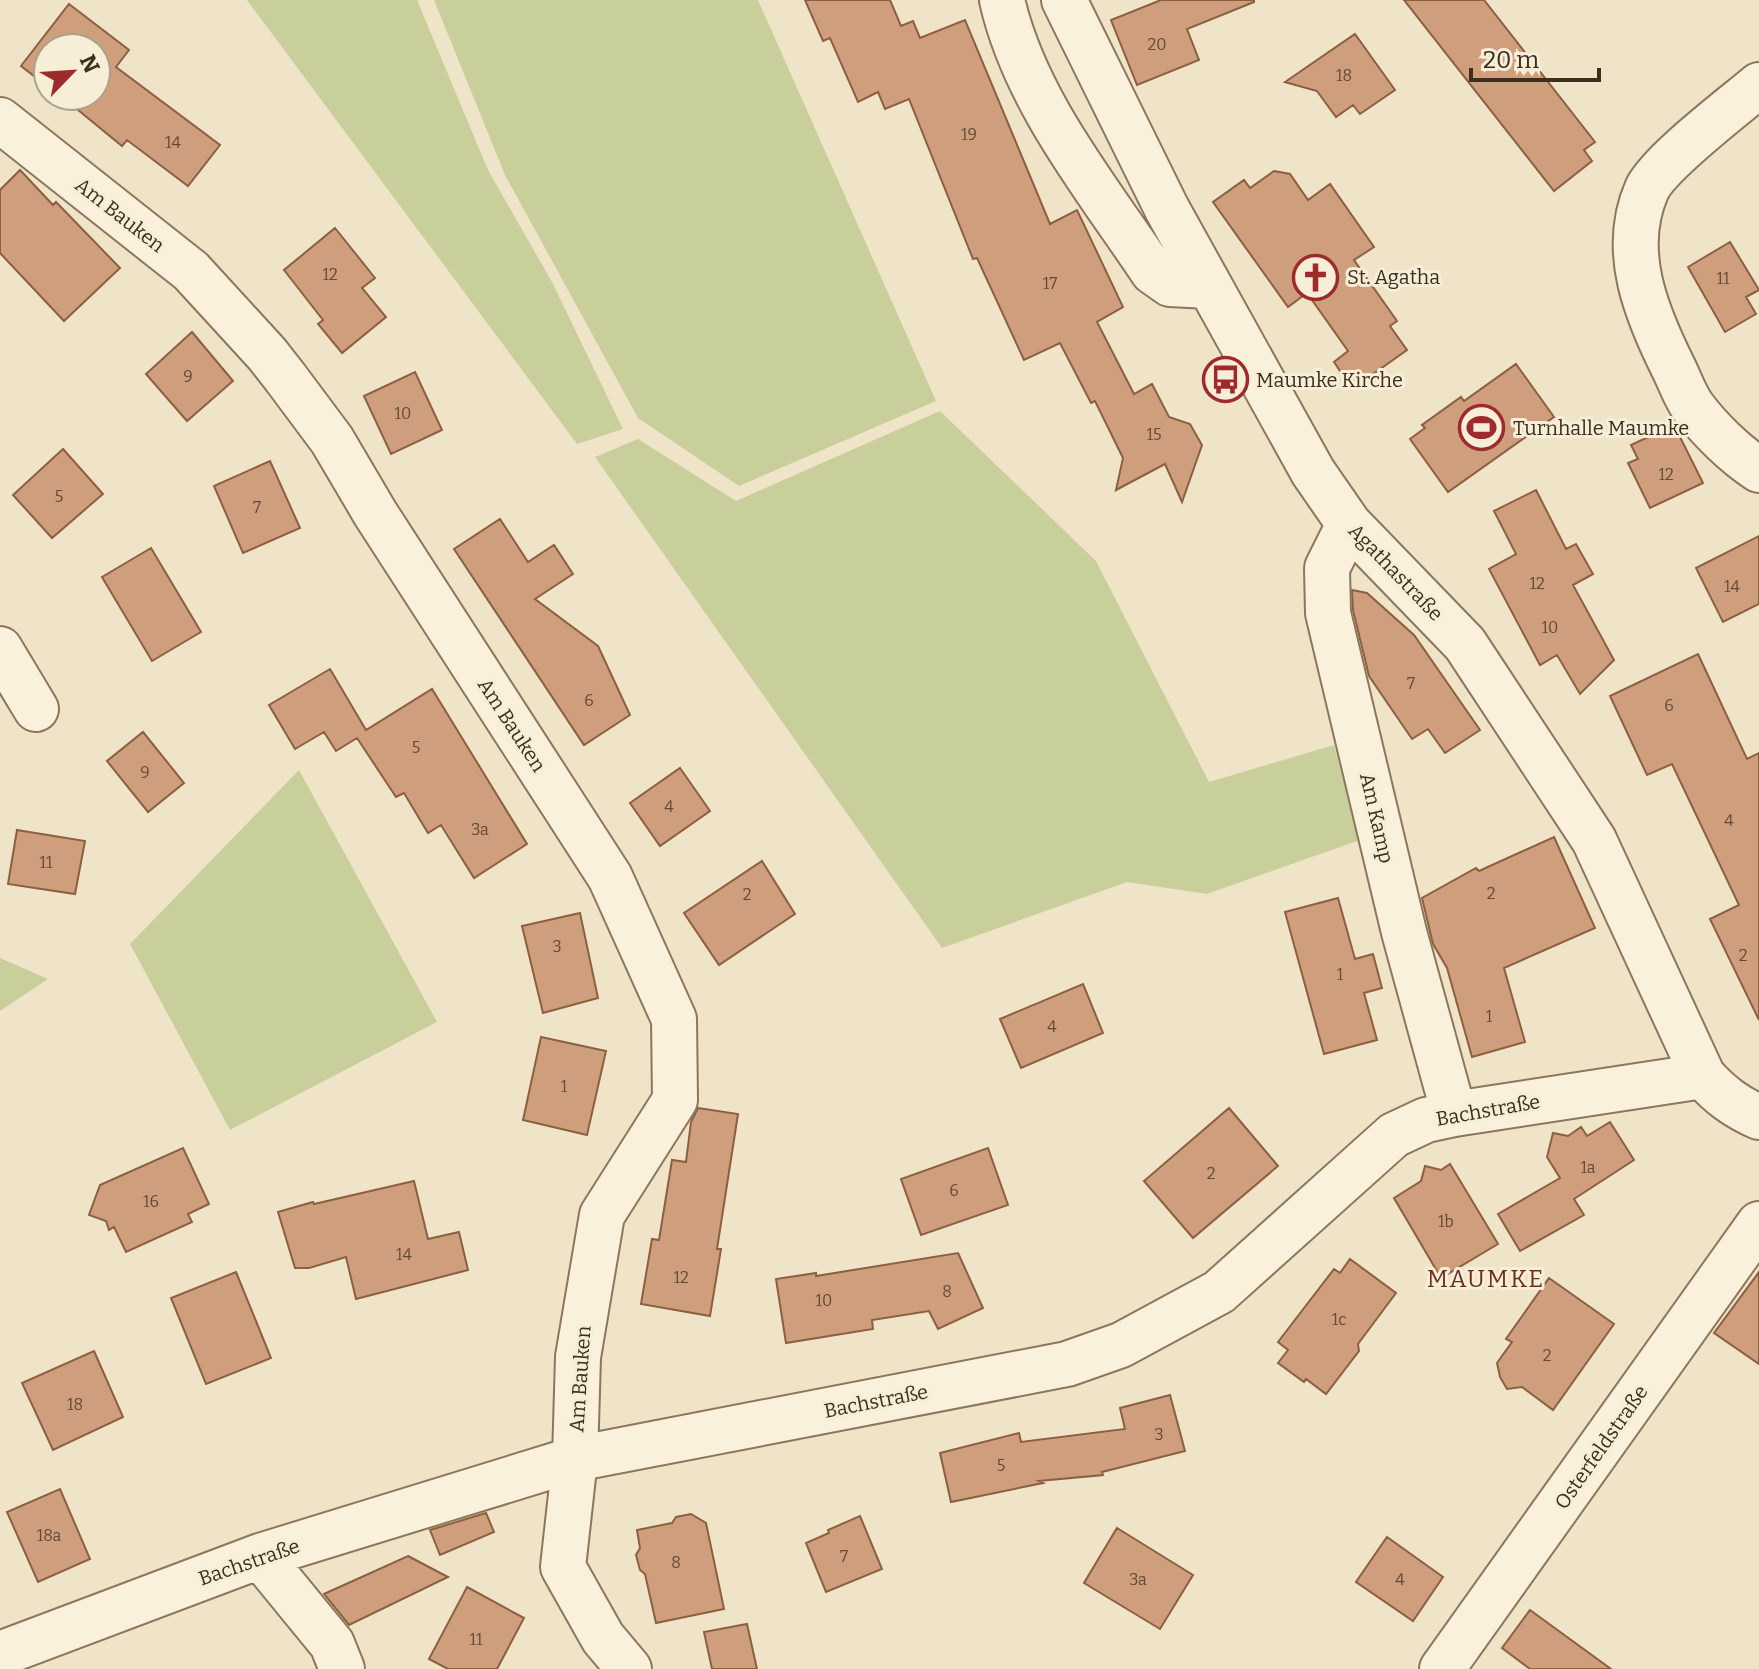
<svg xmlns="http://www.w3.org/2000/svg" width="1759" height="1669" viewBox="0 0 1759 1669" font-family="Bitter,serif">
<style>
.green{fill:#c9cf9b}
.building{fill:#cf9f7d;stroke:#8d5f41;stroke-width:2}
.lines{fill:none;stroke-linecap:round;stroke-linejoin:round}
.minor-casing{stroke:#8d765c;stroke-width:48}
.minor{stroke:#faf1dc;stroke-width:44}
.labels{text-anchor:middle;dominant-baseline:central;stroke-width:6;stroke-linejoin:round;paint-order:stroke}
.number-label{font-size:16px;fill:#624a37}
.street-label{font-size:20px;fill:#3d2e20;stroke:#f7eed8}
.poi-label{font-size:20px;fill:#3d2e20;stroke:#f7eed8;text-anchor:start}
.quarter-label{font-size:24px;letter-spacing:2px;fill:#6b2e1e;stroke:#f7eed8}
</style>
<rect width="100%" height="100%" fill="#f0e4c8"/>
<path class="green" d="M247,0H417L488,170L552,282L623,429L577,444Z
M434,0H758L936,401L739,486L638,418L505,175Z
M940,411L1096,561L1209,782L1334,745L1360,840L1207,894L1127,882L942,948L595,457L638,439L736,501Z
M299,770L437,1022L230,1130L130,944Z
M0,958L48,979L0,1011Z"/>
<path class="building" d="M805,0H890L901,26L913,21L920,38L965,20L1050,224L1077,210L1123,307L1097,322L1134,394L1152,384L1169,417L1190,424L1202,445L1182,502L1165,464L1116,490L1123,458L1095,401L1091,403L1060,343L1024,360L977,258L973,259L909,99L885,109L878,92L858,102L830,38L823,41Z
M1161,0H1254V2L1187,29L1199,60L1137,85L1111,20Z
M1404,0H1484L1595,142L1584,150L1592,161L1554,191Z
M69,4L129,50L116,67L220,145L188,186L127,140L122,146L61,96H96V48H48V87L21,66Z
M1355,34L1395,90L1360,114L1353,105L1336,117L1317,91L1285,82Z
M20,170L53,205L56,202L120,268L64,321L0,253V190Z
M1274,171L1290,174L1308,200L1330,184L1374,247L1354,260L1397,321L1390,326L1407,350L1352,389L1334,362L1348,351L1307,293L1288,307L1213,202L1244,180L1250,188Z
M335,228L375,278L362,288L386,317L342,353L318,324L323,320L284,270Z
M1730,242L1759,290L1746,297L1756,314L1725,332L1688,267Z
M192,332L233,381L187,421L146,374Z
M1516,364L1554,417L1448,492L1410,439L1425,428L1422,425L1461,397L1464,401Z
M415,372L442,430L391,454L364,396Z
M1674,425L1703,483L1650,508L1628,463L1638,459L1631,445Z
M63,449L103,494L52,538L13,495Z
M270,461L300,528L243,553L214,486Z
M1536,490L1566,549L1576,544L1593,574L1573,585L1614,660L1580,694L1557,655L1540,665L1489,569L1516,554L1494,511Z
M500,519L528,562L554,545L573,574L535,599L598,646L630,715L584,745L454,549Z
M1759,536V604L1723,622L1696,568Z
M151,548L201,632L152,661L102,577Z
M1352,590L1367,593L1414,635L1480,730L1445,753L1428,729L1412,739L1369,676L1353,610Z
M1698,654L1747,759L1759,753V1020L1710,919L1739,905L1672,764L1647,775L1610,696Z
M330,669L366,730L432,689L527,844L474,878L441,825L428,833L404,793L396,797L357,738L336,751L324,732L295,749L269,705Z
M143,732L184,783L148,812L107,761Z
M680,768L710,811L660,846L630,803Z
M17,830L85,841L75,894L8,884Z
M1554,837L1595,928L1504,968L1525,1042L1472,1057L1447,968L1433,944L1422,898L1476,868L1479,871Z
M762,861L795,914L719,965L684,913Z
M1338,898L1355,959L1373,954L1382,988L1364,993L1377,1040L1324,1054L1285,912Z
M580,913L598,998L543,1013L522,926Z
M1083,984L1103,1033L1021,1068L1000,1019Z
M541,1037L606,1051L587,1135L523,1120Z
M698,1108L738,1114L717,1249H721L710,1316L641,1304L652,1239L659,1240L672,1160L686,1162L691,1122Z
M1229,1108L1278,1166L1193,1238L1144,1181Z
M1610,1122L1634,1160L1574,1199L1584,1215L1520,1251L1498,1214L1560,1178L1547,1157L1553,1133L1568,1136L1581,1127L1587,1136Z
M183,1148L209,1204L188,1214L192,1222L126,1252L114,1227L109,1230L106,1221L89,1215L100,1185Z
M988,1148L1008,1205L921,1235L901,1179Z
M1450,1164L1498,1244L1441,1278L1394,1198L1421,1181L1425,1166L1441,1170Z
M414,1181L428,1239L459,1232L468,1270L356,1299L346,1257L309,1268H295L278,1212L313,1202L314,1204Z
M958,1253L983,1308L938,1329L929,1311L872,1320L873,1329L786,1343L776,1279L816,1273V1276Z
M1350,1259L1396,1293L1358,1344L1359,1351L1326,1394L1306,1379L1304,1382L1278,1363L1288,1350L1278,1342L1334,1269L1340,1273Z
M236,1272L271,1358L206,1384L171,1298Z
M1759,1272V1364L1714,1333Z
M1549,1278L1614,1324L1553,1410L1522,1387L1507,1389L1500,1377L1497,1363L1512,1342L1506,1339Z
M94,1351L123,1417L53,1450L22,1383Z
M1170,1395L1185,1451L1102,1472L1103,1475L1039,1481L1043,1483L951,1502L940,1453L1019,1433L1021,1442L1125,1429L1120,1408Z
M60,1489L90,1559L38,1582L7,1512Z
M486,1513L494,1532L440,1555L430,1530Z
M691,1514L706,1523L724,1609L656,1623L645,1574L640,1570L636,1555L640,1548L637,1530L672,1523L676,1517Z
M860,1516L882,1569L826,1592L806,1543L829,1533L828,1530Z
M1117,1528L1193,1575L1160,1629L1084,1583Z
M1387,1537L1443,1577L1413,1621L1356,1582Z
M408,1556L448,1577L349,1625L324,1594Z
M467,1587L524,1618L497,1669H448L429,1659Z
M1530,1610L1611,1669H1530L1502,1648Z
M747,1624L757,1669H712L704,1632Z"/>
<g class="lines">
<defs>
<path id="minor" d="M1002,0C1025,101 1097,188 1153,272L1170,284L1209,286
M1064,0L1167,209L1313,472L1349,524L1465,644L1594,840L1703,1076C1720,1095 1736,1107 1759,1117
M1759,85C1733,107 1660,162 1647,189C1620,250 1646,313 1674,369C1680,381 1685,396 1693,407C1710,430 1735,454 1759,470
M0,120L191,271L267,354L285,377L332,440L375,513L610,877L674,1019L675,1100L602,1215L578,1357L575,1459L563,1567L603,1638L629,1669
M1349,524L1327,568L1328,613L1404,932L1454,1114
M0,649L36,709
M260,1556L332,1644L342,1669
M0,1654L260,1556L575,1459L1067,1364L1121,1345L1219,1292L1394,1135L1426,1120L1454,1114L1703,1076
M1442,1669L1759,1224"/>
</defs>
<use href="#minor" class="minor-casing"/>
<use href="#minor" class="minor"/>
</g>
<defs>
<symbol id="church-ring" viewBox="-11 -11 22 22"><circle r="9.5" fill="#f7eed8" stroke="#9e2a2b" stroke-width="1.5"/><path d="M-1.2-6h2.4v3.5h3.3v2.4h-3.3V6h-2.4V-.1h-3.3v-2.4h3.3Z" fill="#9e2a2b"/></symbol>
<symbol id="bus-ring" viewBox="-11 -11 22 22"><circle r="9.5" fill="#f7eed8" stroke="#9e2a2b" stroke-width="1.5"/><path d="M-5-6H5V4H4V6H2V4H-2V6H-4V4H-5ZM-3.5-4V0h7V-4ZM-3.5 1.2v1.5H-2V1.2ZM2 1.2v1.5H3.5V1.2Z" fill="#9e2a2b"/></symbol>
<symbol id="stadium-ring" viewBox="-11 -11 22 22"><circle r="9.5" fill="#f7eed8" stroke="#9e2a2b" stroke-width="1.5"/><path d="M0-5a6.5 5 0 1 0 0 10a6.5 5 0 1 0 0-10ZM-3.5-1.8h7v3.6h-7Z" fill="#9e2a2b"/></symbol>
</defs>
<g fill-rule="evenodd">
<use href="#church-ring" x="1290" y="252" width="51" height="51"/>
<use href="#bus-ring" x="1200" y="354" width="51" height="51"/>
<use href="#stadium-ring" x="1456" y="402" width="51" height="51"/>
</g>
<g class="labels">
<g class="number-label">
<text x="1157" y="44">20</text>
<text x="1344" y="75">18</text>
<text x="969" y="134">19</text>
<text x="173" y="142">14</text>
<text x="330" y="274">12</text>
<text x="1723" y="278">11</text>
<text x="1050" y="283">17</text>
<text x="188" y="376">9</text>
<text x="403" y="413">10</text>
<text x="1154" y="434">15</text>
<text x="1666" y="474">12</text>
<text x="59" y="496">5</text>
<text x="257" y="507">7</text>
<text x="1537" y="583">12</text>
<text x="1732" y="586">14</text>
<text x="1550" y="627">10</text>
<text x="1411" y="683">7</text>
<text x="589" y="700">6</text>
<text x="1669" y="705">6</text>
<text x="416" y="747">5</text>
<text x="145" y="772">9</text>
<text x="669" y="806">4</text>
<text x="1729" y="820">4</text>
<text x="480" y="829">3a</text>
<text x="46" y="862">11</text>
<text x="1491" y="893">2</text>
<text x="747" y="894">2</text>
<text x="557" y="946">3</text>
<text x="1743" y="955">2</text>
<text x="1340" y="974">1</text>
<text x="1489" y="1016">1</text>
<text x="1052" y="1026">4</text>
<text x="564" y="1086">1</text>
<text x="1588" y="1167">1a</text>
<text x="1211" y="1173">2</text>
<text x="954" y="1190">6</text>
<text x="151" y="1201">16</text>
<text x="1446" y="1221">1b</text>
<text x="404" y="1254">14</text>
<text x="681" y="1277">12</text>
<text x="947" y="1291">8</text>
<text x="824" y="1300">10</text>
<text x="1339" y="1319">1c</text>
<text x="1547" y="1355">2</text>
<text x="75" y="1404">18</text>
<text x="1159" y="1434">3</text>
<text x="1001" y="1465">5</text>
<text x="49" y="1535">18a</text>
<text x="844" y="1556">7</text>
<text x="676" y="1562">8</text>
<text x="1138" y="1579">3a</text>
<text x="1400" y="1579">4</text>
<text x="476" y="1639">11</text>
</g>
<g class="street-label">
<text transform="translate(120 215) rotate(38)">Am Bauken</text>
<text transform="translate(1396 572) rotate(46)">Agathastraße</text>
<text transform="translate(512 725) rotate(57)">Am Bauken</text>
<text transform="translate(1377 818) rotate(77)">Am Kamp</text>
<text transform="translate(1488 1110) rotate(-10)">Bachstraße</text>
<text transform="translate(580 1379) rotate(-86)">Am Bauken</text>
<text transform="translate(876 1401) rotate(-11)">Bachstraße</text>
<text transform="translate(1601 1447) rotate(-55)">Osterfeldstraße</text>
<text transform="translate(249 1562) rotate(-19)">Bachstraße</text>
</g>
<g class="poi-label">
<text x="1347" y="277">St. Agatha</text>
<text x="1256" y="380">Maumke Kirche</text>
<text x="1513" y="428">Turnhalle Maumke</text>
</g>
<g class="quarter-label">
<text x="1486" y="1279">MAUMKE</text>
</g>
</g>
<g transform="translate(72 72) rotate(65)"><circle r="38" fill="#f7eed8" stroke="#ada18e" stroke-width="2"/>
<path d="M0-6L14 30L0 20L-14 30Z" fill="#9e2a2b"/>
<text y="-12" font-size="22" font-weight="bold" text-anchor="middle" fill="#3d2e20">N</text>
</g>
<path d="M1471 68v12h128v-12" fill="none" stroke="#3d2e20" stroke-width="4"/>
<text x="1483" y="68" font-size="24" fill="#3d2e20" stroke="#f7eed8" stroke-width="6" paint-order="stroke">20 m</text>
</svg>
